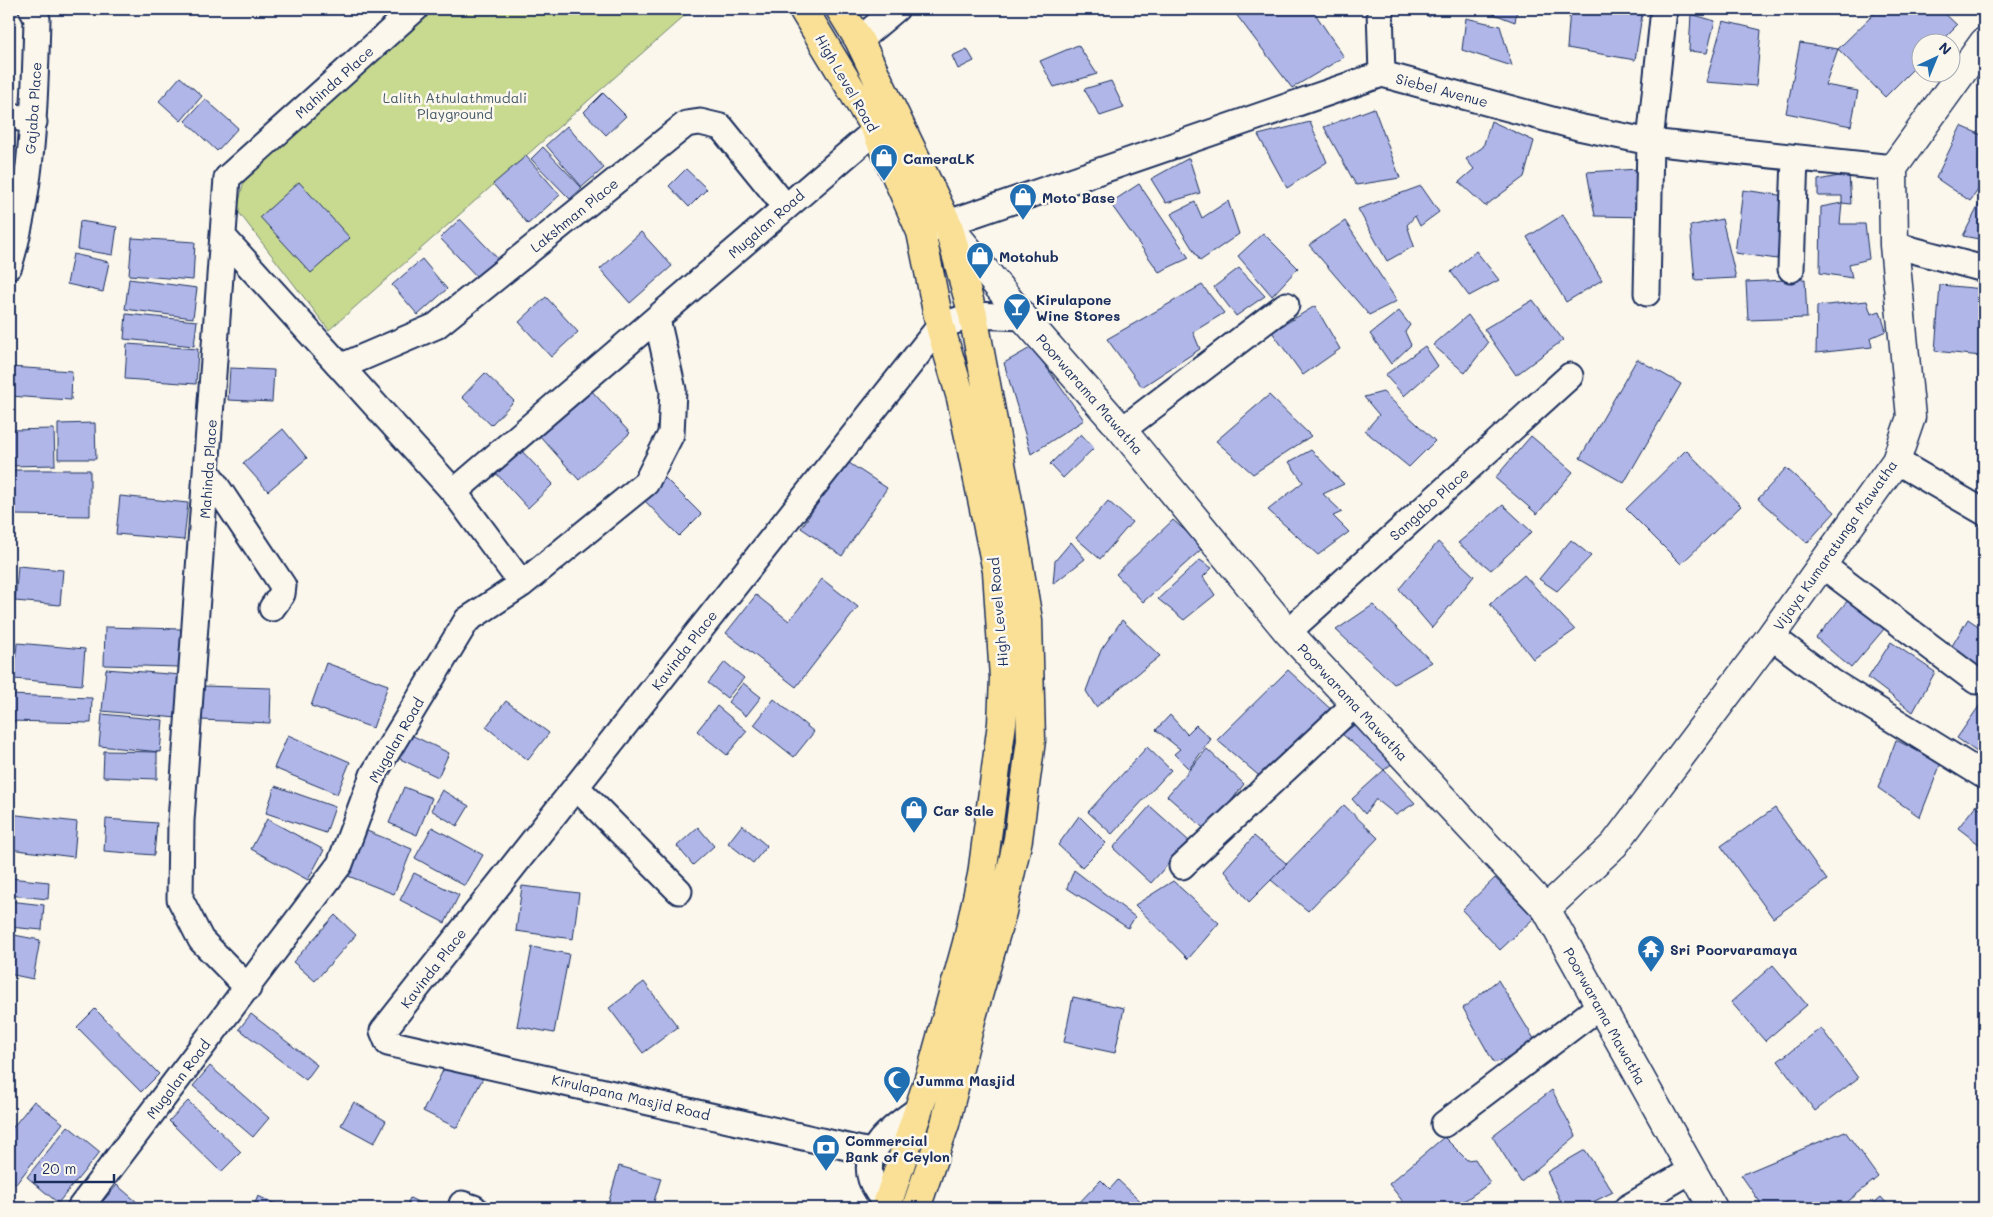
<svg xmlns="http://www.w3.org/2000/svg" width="1993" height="1217" viewBox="0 0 1993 1217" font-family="Mali,sans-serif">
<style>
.green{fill:#c8da8f;stroke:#728476}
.building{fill:#b0b7e8;stroke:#1b2f5e}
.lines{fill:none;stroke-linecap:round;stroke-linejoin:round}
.street-casing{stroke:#1b2f5e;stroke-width:29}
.secondary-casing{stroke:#1b2f5e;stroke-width:31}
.highway-casing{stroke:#1b2f5e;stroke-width:31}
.street{stroke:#fbf7ec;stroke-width:25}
.secondary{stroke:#fbf7ec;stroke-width:28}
.highway{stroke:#f9e096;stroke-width:28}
.labels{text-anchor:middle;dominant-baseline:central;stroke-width:5;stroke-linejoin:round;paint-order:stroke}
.street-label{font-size:14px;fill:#1b2f5e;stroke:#fbf7ec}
.park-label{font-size:14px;fill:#465a6a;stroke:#fbf7ec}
.poi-label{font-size:14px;font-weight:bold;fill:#1b2f5e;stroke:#fbf7ec;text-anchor:start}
</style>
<rect width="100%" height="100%" fill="#fbf7ec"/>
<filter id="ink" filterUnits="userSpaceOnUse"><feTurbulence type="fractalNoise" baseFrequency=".02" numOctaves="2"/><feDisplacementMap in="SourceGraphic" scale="10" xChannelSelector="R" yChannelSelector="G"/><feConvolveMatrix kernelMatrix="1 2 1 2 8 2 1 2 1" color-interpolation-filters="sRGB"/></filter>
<g filter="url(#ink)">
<path class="green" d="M434,9H692L329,330L237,210L245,176Z"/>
<path class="building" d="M1244,9H1312L1344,57L1292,88L1235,13Z
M1416,9H1431L1430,17L1416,11Z
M1481,9H1517L1515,22Z
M1570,9H1592L1642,15L1635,60L1567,48Z
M1879,9H1940L1957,25L1940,42H1920V62L1885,97L1838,49Z
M1691,14L1715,21L1707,53L1689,51Z
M1466,18L1500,26L1512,66L1462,50Z
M1723,21L1761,30L1756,86L1706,82Z
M1800,43L1838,49L1825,85L1858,91L1851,126L1786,113Z
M1078,45L1097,74L1054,87L1040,61Z
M967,49L974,61L958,69L952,56Z
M180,77L202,96L181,121L159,101Z
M1111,81L1124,108L1100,116L1084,89Z
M603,93L626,116L606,135L584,112Z
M205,99L238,128L217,151L185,121Z
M1374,108L1400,178L1356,185L1324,127Z
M1491,121L1534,141L1524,177L1485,206L1459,182L1474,169L1466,159L1483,147Z
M1310,122L1327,162L1287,188L1258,135Z
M567,126L604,168L582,187L546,145Z
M1961,126L1984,136V182L1970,201L1936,178Z
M543,147L582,188L570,199L531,159Z
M526,156L560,195L528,224L493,184Z
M1189,158L1200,193L1166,203L1151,179Z
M686,169L707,189L689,207L669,186Z
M1639,169L1647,217L1595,216L1587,172Z
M1849,174L1851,204L1842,203V196H1818V180Z
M299,182L350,238L311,273L260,217Z
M1139,184L1189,258L1159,272L1110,203Z
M1421,186L1439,212L1420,226L1415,216L1407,225L1414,246L1387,261L1358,209Z
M1743,190L1786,196L1777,259L1735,253Z
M1228,201L1239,234L1200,261L1171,214L1195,202L1202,218Z
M1981,201L1984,202V240L1963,236Z
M1842,203L1840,224H1865L1869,259L1849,264L1852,278L1820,273L1821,207Z
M1563,215L1602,280L1566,302L1527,237Z
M460,219L501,262L481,281L440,238Z
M1722,219L1736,278L1695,280L1690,226Z
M80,221L117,227L113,255L77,249Z
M1345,221L1397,301L1369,315L1309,245Z
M641,232L672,266L630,303L600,269Z
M1263,233L1298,268L1272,296L1238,256Z
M132,238L195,242L193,280L129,275Z
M1476,251L1499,280L1469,296L1451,272Z
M73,254L109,262L103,292L67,284Z
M422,259L447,289L418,315L392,285Z
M1239,268L1265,296L1236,316L1214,287Z
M129,279L197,288L193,318L125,309Z
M1805,279L1807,318L1748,320L1746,282Z
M1202,285L1224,313L1193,332L1200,349L1142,387L1107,339Z
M1940,285L1984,289L1981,356L1935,351Z
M546,297L578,332L551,357L519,322Z
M1533,300L1563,340L1516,375L1484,329Z
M1867,301L1871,314L1880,311L1886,331L1870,338L1872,347L1816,353L1817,306Z
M1315,306L1340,349L1303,375L1272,332Z
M1399,311L1410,325L1405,332L1411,345L1391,364L1370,334Z
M126,314L197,321L194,346L124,339Z
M1468,315L1488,343L1465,373L1433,345Z
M127,344L198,349L196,384L125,379Z
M1425,346L1438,366L1404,396L1385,375Z
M1032,347L1084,420L1031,454L1004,363Z
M1637,359L1681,384L1624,483L1580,458Z
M10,367L72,371L71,400L9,396Z
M230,368L274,370L272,402L228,400Z
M485,373L514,401L491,425L462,397Z
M590,389L630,433L579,480L539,435Z
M1383,392L1435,441L1409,467L1365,431L1379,415L1364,397Z
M1269,395L1311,436L1253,474L1216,441Z
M95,423L96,459H58V424Z
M54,429L55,465L11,466L10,430Z
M283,429L307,458L268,491L243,463Z
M1081,434L1094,448L1063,478L1050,464Z
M1531,436L1573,472L1537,514L1495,478Z
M519,448L553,484L528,508L494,471Z
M1311,450L1344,484L1323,494L1342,512L1333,516L1349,532L1318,555L1268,510L1303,482L1289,462Z
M1686,450L1741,506L1681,564L1626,509Z
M846,461L887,488L842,556L801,528Z
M1786,468L1835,512L1807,543L1758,499Z
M12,470H90V516L12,515Z
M664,477L701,514L679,536L642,498Z
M120,496L188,503L184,540L116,534Z
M1108,501L1132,522L1100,559L1076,538Z
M1503,505L1532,532L1491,570L1458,543Z
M1173,520L1204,547L1143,602L1116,574Z
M1571,540L1591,556L1557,591L1539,579Z
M1071,542L1085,559L1053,584L1055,561Z
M1438,542L1474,576L1432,628L1399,589Z
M1200,560L1212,568L1203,577L1215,595L1184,620L1158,599Z
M18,566L63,570L60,605L15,601Z
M1524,575L1575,630L1533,659L1490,604Z
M822,579L858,607L796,687L726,633L756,595L789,621Z
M1849,599L1884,629L1851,668L1816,638Z
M1373,605L1432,662L1394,684L1336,630Z
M1968,619L1984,630V675L1949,651Z
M1122,620L1160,656L1096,707L1086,691L1101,650Z
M105,627L181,629L180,667L104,665Z
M1891,642L1935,672L1913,712L1868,678Z
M17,643L85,649L82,685L14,679Z
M725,662L744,678L727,698L708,683Z
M326,663L388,685L373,728L311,706Z
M106,669L181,675L177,718L102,711Z
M1288,670L1336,714L1264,780L1217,740Z
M743,683L761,697L746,716L728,702Z
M202,686L271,688L270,723L201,720Z
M9,695L92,698L91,723L9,721Z
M774,699L814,732L794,757L754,725Z
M1984,699V757L1957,738Z
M506,701L549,733L528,760L486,727Z
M717,706L747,731L727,755L697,731Z
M102,714L163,720L160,752L99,746Z
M1170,715L1187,734L1196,725L1211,739L1189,769L1174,754L1180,749L1156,730Z
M1360,721L1399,758L1384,770L1342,734Z
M407,733L449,753L438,777L396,757Z
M288,735L350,762L337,794L274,768Z
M1896,740L1941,763L1920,817L1878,788Z
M1147,747L1171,770L1112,834L1088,812Z
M1207,749L1244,784L1208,832L1167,796Z
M104,751L157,752V779L103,777Z
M1384,770L1415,803L1396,815L1376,799L1365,814L1352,799Z
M275,786L335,807L326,833L266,813Z
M404,787L432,798L417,835L389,823Z
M442,790L469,806L457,826L431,810Z
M1344,805L1378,838L1308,911L1271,880Z
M1976,805L1984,811V848L1958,828Z
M1150,806L1189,841L1151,883L1113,848Z
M1775,808L1827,880L1773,918L1721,846Z
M9,814L77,822L74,857L9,849Z
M1079,816L1106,843L1082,867L1058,845Z
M106,819L157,823L154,855L104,851Z
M267,819L324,850L308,880L251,849Z
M742,825L767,846L753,863L728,843Z
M432,827L483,855L465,886L415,858Z
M698,827L714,846L693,865L677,846Z
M362,829L412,849L394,894L343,874Z
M1254,836L1287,864L1249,902L1224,870Z
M1074,870L1135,917L1128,928L1067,888Z
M414,873L459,895L445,923L400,900Z
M9,878L49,882L48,899L9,895Z
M1495,878L1534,918L1500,950L1462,910Z
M1173,881L1219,923L1188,959L1135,905Z
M522,886L579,893L573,939L516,931Z
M9,901L44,905L42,930L9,927Z
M335,915L356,935L315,981L293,962Z
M9,934L40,940L33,979L9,974Z
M532,947L569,954L554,1033L517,1026Z
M1773,965L1807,1005L1765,1041L1731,1002Z
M1498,980L1539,1047L1494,1063L1463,1008Z
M644,982L678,1027L643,1053L609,1008Z
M1073,997L1124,1008L1115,1053L1064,1042Z
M95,1009L159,1074L141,1092L77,1027Z
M251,1014L317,1065L306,1080L239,1029Z
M1821,1028L1858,1078L1815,1111L1778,1061Z
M449,1058L484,1076L457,1128L423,1111Z
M210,1066L269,1118L253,1137L193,1086Z
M1552,1090L1576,1136L1521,1182L1492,1136Z
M34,1101L63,1123L16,1184L9,1178V1132Z
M188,1101L241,1152L221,1172L169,1121Z
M354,1102L386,1121L374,1143L341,1125Z
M68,1126L100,1152L58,1203L27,1177Z
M1845,1131L1878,1177L1840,1208H1764L1741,1175Z
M1444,1137L1467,1160L1475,1159L1490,1183L1454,1208H1408L1389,1184Z
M1984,1138V1153L1977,1145Z
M1585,1150L1613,1192L1581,1208H1564L1547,1172Z
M619,1166L661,1178L652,1208H607Z
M1101,1180L1110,1189L1118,1180L1148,1208H1074Z
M117,1185L144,1208H97Z
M258,1196L282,1207L281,1208H253Z
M1881,1197L1891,1208H1868Z
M410,1198L430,1208H405Z"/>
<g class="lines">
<defs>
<path id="street" d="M1380,9L1382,74
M859,40L896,9
M9,115L34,122
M928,230L1382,74L1578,127L1650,142L1893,168
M225,239L454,492L522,584
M1894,245L1984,269
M9,266C33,187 35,102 37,19L32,9
M1791,269L1795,158
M1647,293L1650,142L1664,9
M340,367L436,326L686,124L700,122L721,127L785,206
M1122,430L1286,305
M1896,461L1984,512
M207,472L283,586L282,594L272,608
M454,492L876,130
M1822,565L1976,681
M1288,632L1570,376
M1771,636L1832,682L1983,775
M576,787L679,891
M1182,866L1355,704
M248,988L201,940L180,899L181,821L227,178L415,9
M1444,1124L1600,1006
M874,1153L388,1043L383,1031L940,326L973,315L1023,317
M462,1204L474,1208
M887,1206C882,1198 874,1188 871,1179C861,1147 898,1124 919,1109
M80,1208L340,864L373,775L467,620L522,584L646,483L671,434L673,390L657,319
M1627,1208L1692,1170"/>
<path id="secondary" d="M948,225L1023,317L1122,430L1288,632L1546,909L1713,1208
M1546,909L1614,845L1771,636L1896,461L1911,417L1894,245L1893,168L1984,42"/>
<path id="highway" d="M803,9L876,130L921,232L940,326L961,398L997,571L1004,678L1002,723L982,875L967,943L933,1066L886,1208
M840,9L859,40L948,225L973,315L1010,512L1028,620L1031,740L1018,839L1002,912L971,1020L945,1124L916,1208"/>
</defs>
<use href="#street" class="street-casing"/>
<use href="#secondary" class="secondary-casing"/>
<use href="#highway" class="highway-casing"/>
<use href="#street" class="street"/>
<use href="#secondary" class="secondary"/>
<use href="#highway" class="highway"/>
</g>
</g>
<defs>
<symbol id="shop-pin" viewBox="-11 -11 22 30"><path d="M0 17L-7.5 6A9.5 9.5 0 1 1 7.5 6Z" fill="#1f6fb2" stroke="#fbf7ec"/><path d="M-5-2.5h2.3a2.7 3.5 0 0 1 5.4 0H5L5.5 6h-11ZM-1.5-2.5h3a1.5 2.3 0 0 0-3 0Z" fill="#fff"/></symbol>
<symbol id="bar-pin" viewBox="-11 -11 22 30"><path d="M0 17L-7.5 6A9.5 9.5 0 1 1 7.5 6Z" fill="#1f6fb2" stroke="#fbf7ec"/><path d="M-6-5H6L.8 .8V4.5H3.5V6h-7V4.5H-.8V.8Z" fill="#fff"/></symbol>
<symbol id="temple-pin" viewBox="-11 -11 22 30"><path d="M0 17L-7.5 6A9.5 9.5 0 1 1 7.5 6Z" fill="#1f6fb2" stroke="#fbf7ec"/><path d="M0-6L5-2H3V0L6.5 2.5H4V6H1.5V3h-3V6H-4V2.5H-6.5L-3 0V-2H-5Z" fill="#fff"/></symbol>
<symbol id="mosque-pin" viewBox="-11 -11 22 30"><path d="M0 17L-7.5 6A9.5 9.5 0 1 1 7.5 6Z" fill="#1f6fb2" stroke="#fbf7ec"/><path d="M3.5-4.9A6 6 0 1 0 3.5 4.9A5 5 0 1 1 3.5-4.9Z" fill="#fff"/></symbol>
<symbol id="bank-pin" viewBox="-11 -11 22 30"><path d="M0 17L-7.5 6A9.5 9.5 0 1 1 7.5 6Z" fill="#1f6fb2" stroke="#fbf7ec"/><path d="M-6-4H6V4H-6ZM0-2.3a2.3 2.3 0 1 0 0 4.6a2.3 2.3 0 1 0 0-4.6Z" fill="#fff"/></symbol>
</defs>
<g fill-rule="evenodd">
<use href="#shop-pin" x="868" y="142" width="32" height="43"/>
<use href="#shop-pin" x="1007" y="181" width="32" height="43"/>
<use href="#shop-pin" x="964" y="240" width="32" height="43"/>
<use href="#bar-pin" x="1001" y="291" width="32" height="43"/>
<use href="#shop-pin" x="898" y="794" width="32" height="43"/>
<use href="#temple-pin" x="1635" y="933" width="32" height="43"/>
<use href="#mosque-pin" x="881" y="1064" width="32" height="43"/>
<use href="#bank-pin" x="810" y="1132" width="32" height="43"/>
</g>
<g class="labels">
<g class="street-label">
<text transform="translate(334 82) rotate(-42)">Mahinda Place</text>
<text transform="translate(847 83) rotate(60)">High Level Road</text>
<text transform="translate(1442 90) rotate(15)">Siebel Avenue</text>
<text transform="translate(33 108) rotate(-86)">Gajaba Place</text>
<text transform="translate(574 215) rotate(-39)">Lakshman Place</text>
<text transform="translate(766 224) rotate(-41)">Mugalan Road</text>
<text transform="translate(1090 394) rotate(49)">Poorwarama Mawatha</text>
<text transform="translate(208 469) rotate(-86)">Mahinda Place</text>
<text transform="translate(1429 504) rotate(-42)">Sangabo Place</text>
<text transform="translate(1835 545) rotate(-55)">Vijaya Kumaratunga Mawatha</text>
<text transform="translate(998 612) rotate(-95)">High Level Road</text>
<text transform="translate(684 650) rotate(-52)">Kavinda Place</text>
<text transform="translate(1353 702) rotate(47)">Poorwarama Mawatha</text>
<text transform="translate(396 740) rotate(-60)">Mugalan Road</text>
<text transform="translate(433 968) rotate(-52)">Kavinda Place</text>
<text transform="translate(1605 1016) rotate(61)">Poorwarama Mawatha</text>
<text transform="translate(178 1079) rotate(-53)">Mugalan Road</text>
<text transform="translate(631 1097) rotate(13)">Kirulapana Masjid Road</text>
</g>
<g class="park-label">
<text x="455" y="97">Lalith Athulathmudali<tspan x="455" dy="16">Playground</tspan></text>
</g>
<g class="poi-label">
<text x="903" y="158">CameraLK</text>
<text x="1042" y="197">Moto Base</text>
<text x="999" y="256">Motohub</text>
<text x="1036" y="299">Kirulapone<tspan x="1036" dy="16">Wine Stores</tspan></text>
<text x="933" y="810">Car Sale</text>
<text x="1670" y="949">Sri Poorvaramaya</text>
<text x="916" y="1080">Jumma Masjid</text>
<text x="845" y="1140">Commercial<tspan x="845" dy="16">Bank of Ceylon</tspan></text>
</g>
</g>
<rect width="1993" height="1217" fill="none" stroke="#fbf7ec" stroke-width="30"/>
<rect x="15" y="15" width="1963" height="1187" fill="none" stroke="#1b2f5e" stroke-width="2" filter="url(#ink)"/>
<g transform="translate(1936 58) rotate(44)"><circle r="24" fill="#fbf7ec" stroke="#a1a7b3"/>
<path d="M0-4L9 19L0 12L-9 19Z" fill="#1f6fb2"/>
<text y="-8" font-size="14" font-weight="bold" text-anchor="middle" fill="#1b2f5e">N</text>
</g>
<path d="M35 1174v8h79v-8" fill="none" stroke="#1b2f5e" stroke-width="2.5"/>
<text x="42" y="1174" font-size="15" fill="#1b2f5e" stroke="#fbf7ec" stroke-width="4" paint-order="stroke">20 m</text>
</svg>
